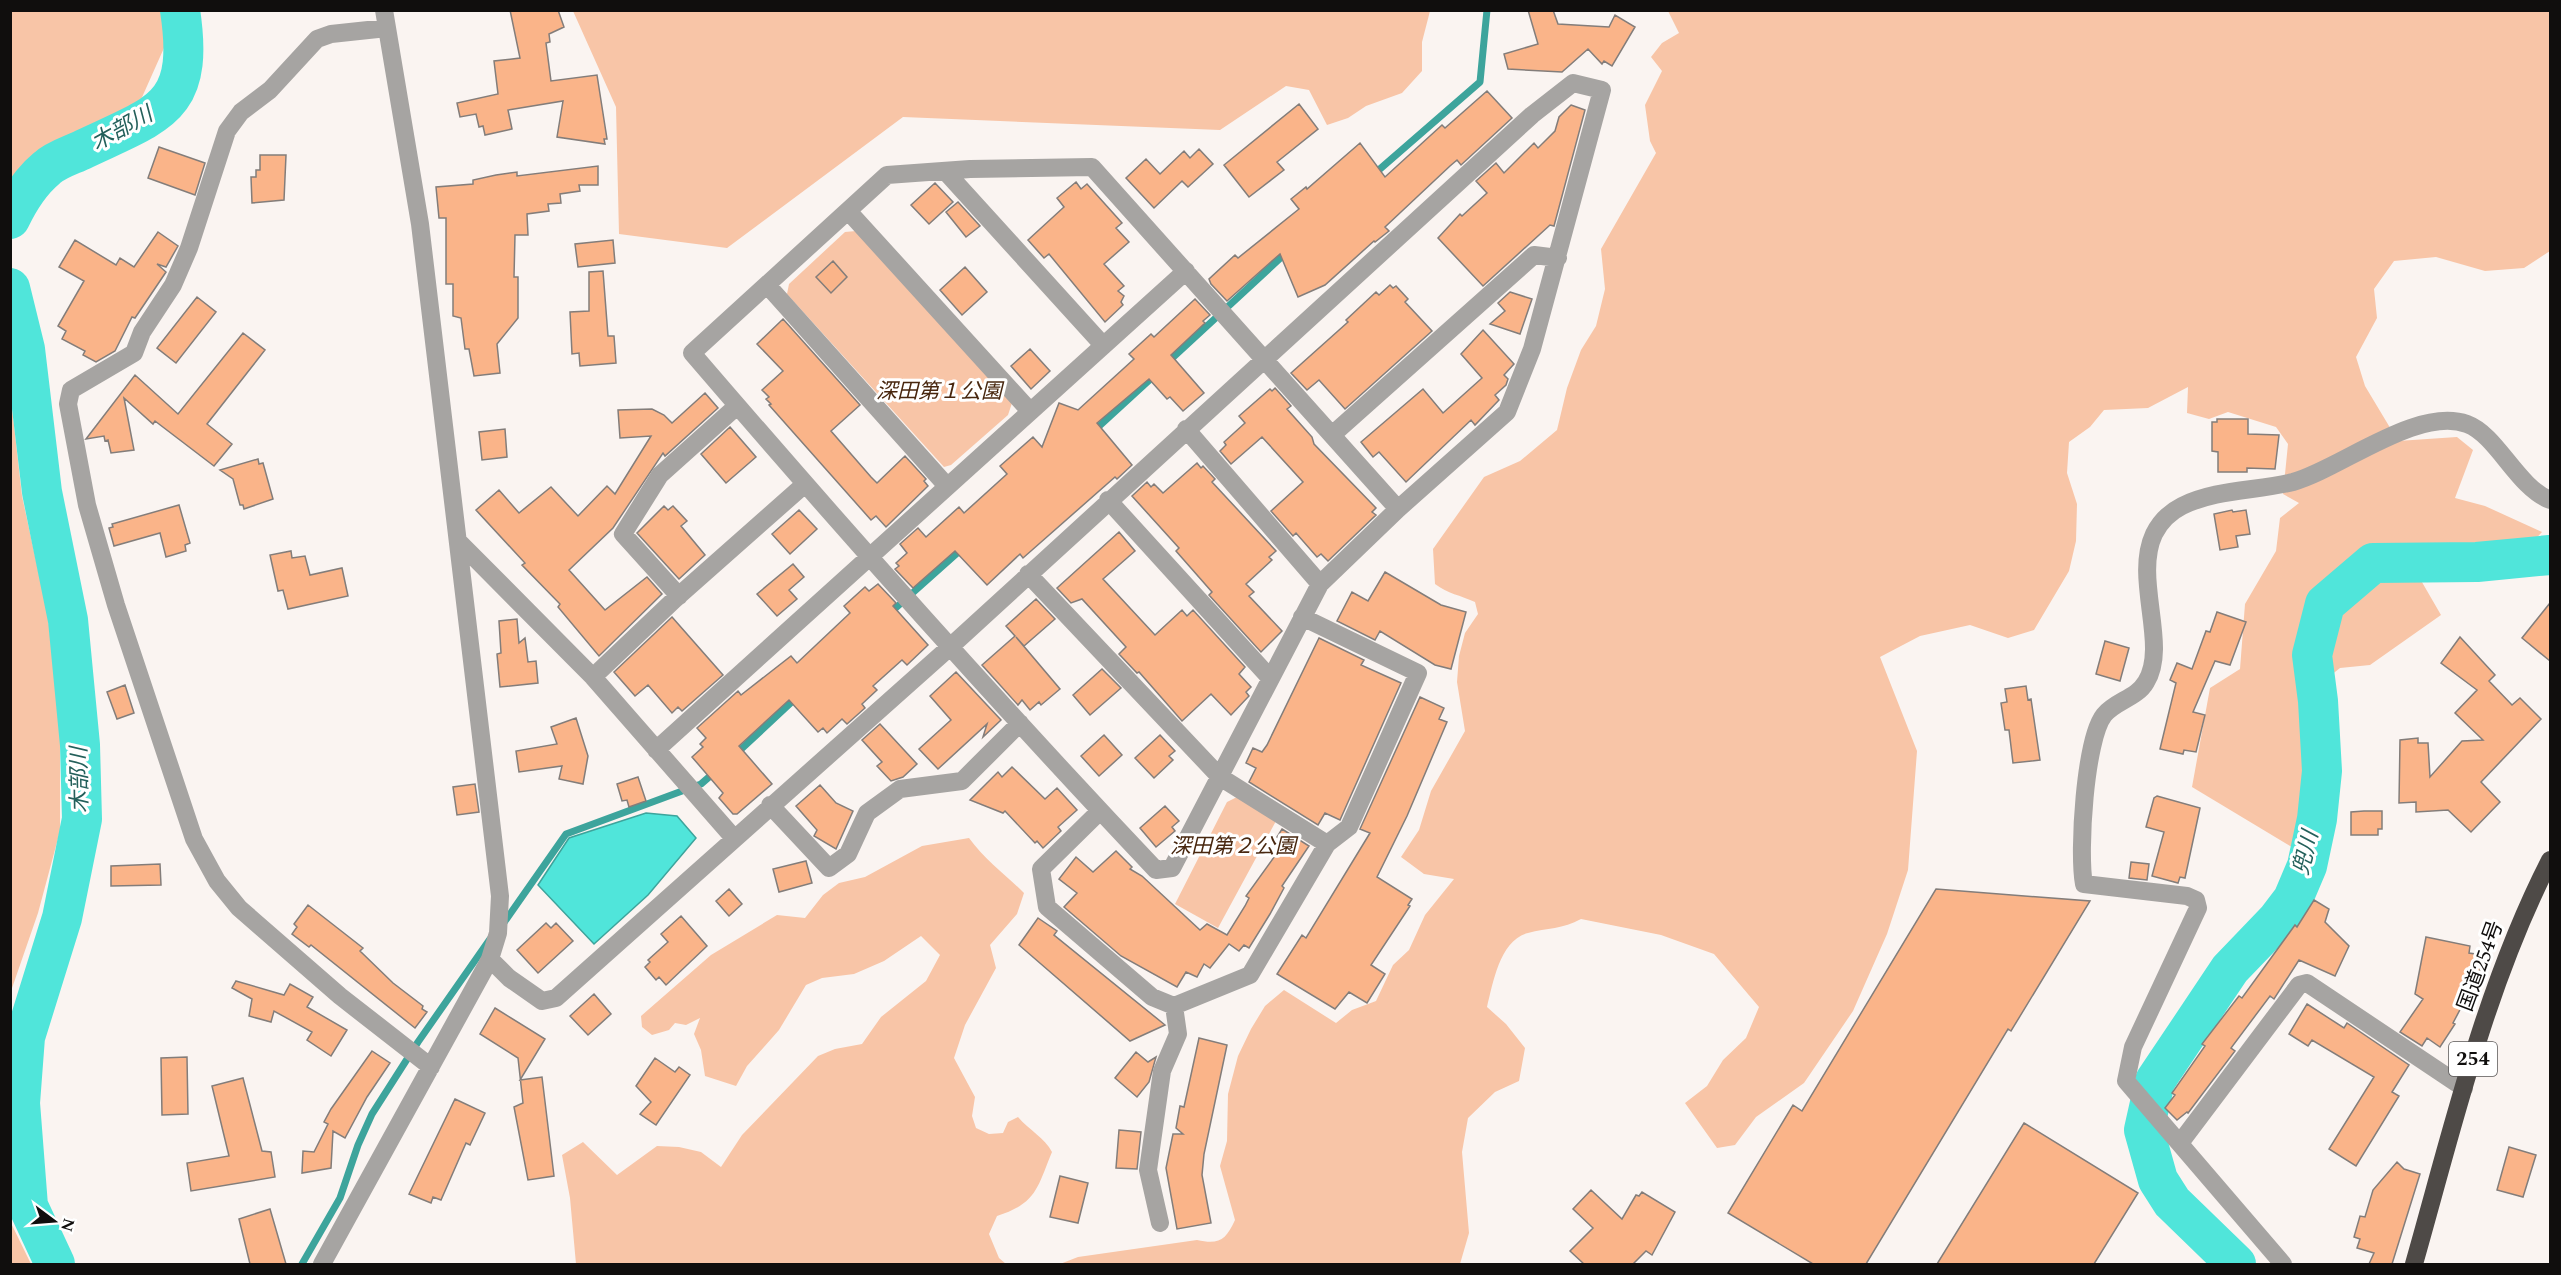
<svg xmlns="http://www.w3.org/2000/svg" width="2561" height="1275" viewBox="0 0 2561 1275" font-family="Spectral,'Noto Sans JP',serif">
<style>
.green{fill:#f8c5a7}
.water{fill:#50e5da;stroke:#3da49c;stroke-width:1.5}
.lines{fill:none;stroke-linecap:round;stroke-linejoin:round}
.stream{stroke:#3da49c;stroke-width:7}
.river{stroke:#50e5da;stroke-width:40}
.building{fill:#fab489;stroke:#837d7a;stroke-width:1.5}
.minor{stroke:#a6a4a2;stroke-width:18}
.highway{stroke:#4e4a47;stroke-width:18}
.labels{text-anchor:middle;dominant-baseline:central;stroke-width:6;stroke-linejoin:round;paint-order:stroke}
.shield{fill:#fff;stroke:#585656;stroke-width:1.5}
.shield-label{font-size:20px;font-weight:bold;fill:#100e0d}
.park-label{font-size:21px;font-style:italic;fill:#48270f;stroke:#fff}
.street-label{font-size:21px;fill:#100e0d;stroke:#fff}
.water-label{font-size:22px;font-style:italic;fill:#24605b;stroke:#fff}
</style>
<rect width="100%" height="100%" fill="#faf4f1"/>
<path class="green" d="M11,10L175,11L176,21L135,113L111,149L61,165L16,189L11,198Z
M573,11H1430L1422,42V71L1402,93L1366,106L1348,118L1327,125L1309,90L1286,86L1220,130L903,117L727,248L619,234L616,107Z
M1668,11H2550V251L2524,268L2485,271L2436,257L2394,261L2374,289L2377,318L2356,357L2365,386L2398,441L2457,437L2473,450L2455,498L2485,506L2542,532L2529,546L2495,551L2458,544L2419,577L2441,615L2370,665L2340,668L2300,700L2308,770V807L2295,849L2192,787L2210,688L2240,669L2245,604L2276,551L2280,518L2299,503L2283,494L2288,444L2276,427L2228,412L2209,419L2187,413L2188,387L2148,408L2104,410L2090,427L2069,442L2067,473L2077,504L2076,541L2069,571L2034,630L2008,638L1970,625L1920,636L1880,657L1917,751L1908,870L1887,934L1853,1011L1804,1083L1756,1117L1735,1145L1717,1148L1685,1103L1707,1086L1723,1060L1746,1038L1759,1007L1714,954L1661,935L1581,919C1563,929 1547,928 1528,933C1500,940 1493,983 1487,1007L1506,1024L1525,1048L1519,1081L1495,1092L1468,1118L1462,1152L1469,1233L1460,1264H1060L1078,1257L1197,1240C1219,1245 1226,1240 1235,1220L1220,1166L1227,1141L1228,1094L1238,1056L1251,1029L1265,1006L1284,990L1336,1023L1352,1010L1376,1001L1393,965L1409,950L1425,915L1454,879L1424,874L1401,857L1419,830L1431,791L1465,731L1457,682L1459,656L1465,633L1478,614L1475,602C1460,595 1448,594 1435,584L1433,549L1484,477L1520,461L1557,430L1567,388L1581,350L1596,326L1605,289L1601,249L1656,153L1650,141L1645,105L1662,71L1651,57L1662,43L1679,33Z
M856,231L1012,403L1008,415L951,465L944,467L787,294L789,284L845,232Z
M10,390L22,496L48,616L60,730V831L38,913L11,991Z
M1237,797L1276,821L1218,928L1175,904L1227,802Z
M969,838C985,860 1005,874 1024,893L1017,914L990,945L996,968L965,1025L954,1058L975,1097L972,1116L976,1128L989,1134L1003,1133L1008,1122L1018,1117C1029,1130 1045,1138 1052,1152C1037,1188 1037,1203 997,1216L989,1234L999,1258L1006,1264H576L570,1198L562,1155L583,1142L617,1175L657,1146L679,1147L701,1152L721,1167L742,1135L818,1056L835,1049L862,1044L881,1017L926,981L940,955L921,936L884,961L854,974L822,978L806,985L779,1030L747,1066L736,1086L705,1076L701,1050L694,1034L700,1018L686,1025L675,1023L669,1030L652,1035L642,1027L641,1016L711,955L777,915L805,918L823,895L839,883L865,877L922,846Z
M10,1223H11L31,1264H11Z"/>
<path class="water" d="M646,813L677,816L696,838L648,895L594,944L538,885L569,838Z"/>
<g class="lines">
<path class="stream" d="M1373,175L1480,82L1487,10
M1167,363L1287,252
M1095,430L1155,375
M889,614L963,548
M736,754L796,698
M503,924L566,834L701,784L716,771
M302,1264L340,1198L358,1145L372,1114L418,1042L490,939"/>
<path class="river" d="M10,219C19,200 30,182 47,168C57,159 72,155 84,149C160,113 195,108 180,10
M10,288L25,349L42,492L68,620L80,745L82,819L62,918L25,1037L20,1103L28,1206L55,1264
M2236,1264L2172,1202L2158,1180L2144,1130L2155,1081L2230,969L2277,920L2293,899L2307,866L2317,819L2322,771L2318,701L2312,655L2325,604L2373,563L2477,562L2550,555"/>
</g>
<path class="building" d="M510,10H558L564,27L549,34L550,42L546,43L551,81L597,75L607,139H604L605,144L557,137L563,101L508,110L512,129L485,135L483,126L479,127L476,114L460,117L457,103L498,94L494,61L520,58Z
M1528,10H1553L1558,24L1609,27L1615,15L1635,27L1612,66L1604,61L1602,64L1588,49L1562,72L1508,69L1504,54L1538,44Z
M1487,91L1512,118L1461,165L1457,160L1450,166L1385,227L1389,231L1375,242L1374,241L1325,285L1298,297L1280,254L1227,301L1211,284L1209,279L1235,255L1238,258L1299,209L1291,199L1306,187L1307,189L1360,143L1385,177L1442,125L1445,128Z
M1299,104L1318,129L1277,162L1284,170L1249,197L1224,165Z
M1571,105L1585,110L1554,226L1550,225L1483,286L1438,238L1460,214L1462,216L1487,193L1476,181L1496,163L1504,173L1534,143L1538,148L1555,131L1559,117Z
M159,147L205,163L195,195L148,178Z
M1199,149L1213,164L1188,187L1182,181L1154,208L1126,178L1146,159L1160,174L1184,151L1190,158Z
M260,155H286L284,200L252,203L251,177H256V170H260Z
M598,166V185H579L580,191L560,194L561,203L548,204L549,211L527,214L528,235H515L514,277H518V318L497,344L500,373L474,376L469,349H465L461,318L453,316V284H446V218H439L436,187L473,184V180L496,175L517,172V176Z
M1076,182L1081,189L1087,184L1122,223L1116,228L1129,242L1104,264L1124,286L1118,291L1124,296L1121,302L1123,305L1105,322L1049,254L1044,258L1028,240L1064,207L1057,198Z
M935,183L953,202L929,224L911,205Z
M958,202L980,226L966,237L946,212Z
M158,232L178,246L166,267L157,264L166,272L135,318L132,317L115,351L96,362L83,355L85,351L62,339L66,331L58,326L84,281L59,267L75,240L116,265L120,258L134,267Z
M613,240L615,263L578,267L575,244Z
M833,261L847,277L831,293L816,277Z
M965,267L987,292L962,315L940,290Z
M603,271L608,336H614L616,363L580,366L579,353L572,354L570,312L589,311V272Z
M1390,285L1393,288L1396,286L1408,299L1405,302L1432,331L1345,409L1319,380L1307,390L1291,373L1348,322L1346,320L1376,292L1379,295Z
M1510,292L1532,299L1520,334L1490,324L1505,311L1498,303Z
M197,297L216,312L176,363L157,348Z
M1195,299L1210,315L1203,321L1205,323L1171,355L1204,393L1183,411L1170,397L1167,399L1149,379L1097,423L1132,465L1117,479L1115,477L1023,558L1020,554L987,585L955,551L913,588L895,569L899,566L896,563L907,553L900,544L918,528L926,537L959,507L964,513L1007,474L1000,466L1033,437L1042,447L1059,403L1078,410L1134,359L1129,354L1151,334L1154,337Z
M783,319L860,405L831,431L871,477L877,483L905,456L926,479L924,481L928,486L886,527L876,516L871,520L769,405L771,404L766,399L769,397L762,390L783,371L757,344Z
M1483,330L1514,364L1504,375L1508,379L1506,385L1495,395L1499,400L1475,425L1471,420L1406,482L1379,452L1373,457L1361,442L1423,389L1443,413L1482,378L1461,354Z
M243,333L265,350L207,424L232,444L214,466L155,421L153,424L124,398L134,450L111,453L108,440L105,441L104,436L86,439L135,375L178,414Z
M1030,349L1050,371L1031,389L1011,366Z
M1275,388L1291,406L1287,409L1312,437L1314,444L1376,508L1372,512L1376,515L1328,561L1321,554L1317,557L1296,533L1293,536L1271,511L1303,482L1262,437L1231,464L1220,451L1226,445L1224,442L1245,423L1239,416L1270,389L1272,391Z
M705,393L718,408L665,456L663,453L613,528L569,570L605,610L647,577L662,594L599,656L558,607L560,604L522,565L525,563L476,510L499,490L519,513L551,487L578,516L607,486L615,494L651,436L620,438L618,410L652,409L664,415L672,423Z
M2217,419H2248V434L2279,435L2275,469L2247,468V472H2218V452L2212,451V422H2217Z
M730,427L756,457L726,483L701,454Z
M505,429L507,457L482,460L479,432Z
M258,459L259,464L263,463L273,499L244,509L243,505H240L233,479L220,470Z
M1197,463L1201,468L1203,466L1215,479L1212,482L1276,551L1269,557L1272,560L1246,584L1254,592L1249,596L1282,631L1261,652L1209,595L1212,592L1176,551L1179,548L1132,496L1147,482L1151,487L1154,484L1163,493Z
M179,505L190,543L185,545L186,551L166,557L160,533L114,546L109,528L113,527L112,524Z
M664,506L668,510L673,506L687,521L681,526L705,555L679,579L637,533Z
M799,510L817,529L790,554L772,534Z
M2232,510L2233,512L2246,510L2250,534L2236,536L2238,547L2220,550L2214,514Z
M1119,532L1135,551L1103,579L1155,635L1182,610L1187,616L1193,610L1245,667L1239,674L1251,687L1246,692L1249,696L1231,715L1211,694L1182,721L1139,672L1137,673L1119,654L1126,647L1082,599L1071,603L1057,588Z
M291,551L292,558L305,556L310,575L342,568L348,596L288,609L283,590L278,591L270,555Z
M793,564L804,577L789,590L797,599L777,616L757,594Z
M1385,572L1441,605L1466,612L1451,669L1435,665L1380,631L1375,640L1337,621L1352,592L1368,601Z
M878,584L896,603L893,606L928,645L907,665L902,660L873,686L877,690L862,704L865,708L847,724L842,719L827,733L823,728L818,732L789,700L739,746L772,784L737,814H733L719,798L723,793L692,757L703,747L700,744L706,738L697,728L738,691L741,695L791,656L797,663L850,613L844,606L865,587L869,591Z
M1036,599L1055,619L1024,646L1016,637L1060,689L1041,705L1039,702L1030,710L1022,700L1018,705L982,665L1015,636L1006,626Z
M2550,603V661L2522,638Z
M2217,612L2246,622L2230,665L2215,661L2193,712L2205,715L2196,752L2184,750L2183,754L2160,749L2176,683L2170,680L2177,663L2192,669L2206,631L2210,632Z
M672,617L723,675L682,711L678,707L672,713L648,685L635,696L614,672Z
M517,619L519,643L525,638L528,662L536,661L538,683L500,687L497,654L501,653L499,621Z
M2460,637L2495,675L2489,681L2512,705L2520,698L2541,719L2481,782L2500,802L2471,832L2448,810L2416,812V802L2399,803L2400,740L2418,738V743H2428L2430,777L2462,741L2483,740L2455,713L2477,690L2441,663Z
M1319,638L1364,660L1361,665L1401,683L1340,820L1325,813L1318,825L1249,782L1256,768L1246,763L1253,748L1262,752L1267,745Z
M2105,641L2129,648L2120,681L2096,674Z
M1102,669L1121,688L1090,715L1073,695Z
M956,672L1001,720L983,737L987,724L938,769L919,749L951,720L930,696Z
M125,685L134,713L117,719L107,692Z
M2026,686L2028,700L2031,699L2040,760L2013,763L2009,730H2005L2001,703L2007,702L2005,689Z
M1420,697L1444,708L1439,719L1447,722L1407,816L1377,877L1412,899L1408,905L1410,906L1371,965L1385,974L1367,1003L1349,992L1335,1009L1277,974L1302,935L1306,938L1370,833L1360,829Z
M576,718L588,756L583,784L559,779L562,766L519,772L516,751L557,744L551,727Z
M880,724L917,764L903,777L891,781L877,766L882,762L862,740Z
M1104,735L1122,755L1099,776L1081,756Z
M1160,735L1175,751L1169,756L1173,760L1154,778L1135,758Z
M1012,767L1045,799L1057,788L1077,810L1058,827L1061,831L1043,848L1037,841L1035,843L1005,811L1003,813L970,800L998,772L1002,777Z
M638,777L646,801L629,807L627,800L622,801L617,784Z
M475,784L479,812L457,815L453,787Z
M820,785L836,803L853,811L836,849L814,836L817,830L796,806Z
M2157,796L2200,808L2185,878L2180,877L2178,883L2152,876L2164,832L2146,827L2154,798Z
M1165,806L1179,821L1172,827L1175,831L1156,847L1140,828Z
M2364,811H2382V829H2378V835H2351V812Z
M1282,829L1309,846L1282,886L1284,888L1270,914L1249,948L1244,945L1239,951L1229,944L1210,968L1204,964L1197,977L1186,972L1177,987L1121,956L1064,907L1077,893L1059,879L1076,857L1093,872L1116,851L1132,867L1130,869L1142,876L1200,930L1207,924L1227,935L1245,906L1249,898L1246,896L1285,842L1277,837Z
M806,861L812,883L779,892L773,869Z
M2131,862L2149,864L2147,880L2129,878Z
M160,864L161,885L111,886V866Z
M729,889L742,904L729,916L716,901Z
M1936,889L2090,901L2011,1031L2008,1029L1866,1264H1813L1728,1213L1793,1105L1802,1111Z
M2314,900L2329,909L2325,922L2349,946L2335,976L2299,960L2274,999L2270,996L2231,1048L2235,1051L2188,1113L2187,1112L2177,1120L2165,1108L2175,1095L2172,1093L2205,1046L2202,1044L2239,996L2242,998L2295,925L2297,927Z
M308,905L363,948L360,951L393,983L423,1006L422,1009L427,1012L415,1028L311,945L309,947L292,934L297,927L294,924Z
M681,916L707,946L666,985L659,977L656,980L645,967L650,962L648,960L668,942L661,934Z
M1038,918L1057,931L1054,935L1165,1025L1130,1041L1019,945Z
M546,923L551,928L556,923L573,941L538,973L517,950Z
M2426,937L2470,946L2469,953L2482,955L2478,984L2474,983L2453,1023L2455,1024L2440,1047L2427,1038L2422,1046L2400,1032L2423,999L2415,994Z
M236,981L284,995L290,984L313,997L307,1007L347,1030L331,1056L307,1040L312,1032L274,1011L271,1022L249,1016L252,999L232,988Z
M594,994L611,1014L588,1035L570,1016Z
M2307,1004L2344,1028L2347,1023L2409,1065L2392,1092L2399,1096L2356,1166L2329,1149L2374,1077L2312,1040L2308,1046L2289,1034Z
M495,1008L545,1039L520,1080L542,1077L554,1176L528,1180L514,1107L523,1103L518,1058L480,1034Z
M1199,1038L1227,1045L1204,1154L1202,1175L1211,1223L1177,1229L1166,1168L1173,1134H1183L1176,1128L1180,1106L1184,1107Z
M372,1051L390,1063L367,1097L345,1138L333,1131L331,1168L302,1173L303,1151L314,1152L328,1124L324,1122L331,1109Z
M1136,1052L1148,1062L1156,1057L1149,1082L1137,1097L1115,1078Z
M187,1057L188,1114L162,1115L161,1058Z
M655,1058L675,1072L679,1067L690,1075L656,1125L640,1114L651,1102L636,1086Z
M243,1078L262,1151L271,1152L275,1177L191,1191L187,1163L229,1156L212,1086Z
M455,1099L485,1113L470,1145L466,1143L441,1200L433,1197L431,1203L409,1194Z
M2024,1123L2138,1193L2094,1264H1937Z
M1119,1130L1141,1132L1137,1169L1116,1168Z
M2509,1147L2536,1155L2523,1197L2497,1190Z
M2397,1162L2404,1169L2420,1174L2392,1264H2369L2374,1253L2357,1248L2360,1239L2354,1237L2360,1216L2365,1217L2373,1190Z
M1060,1176L1088,1183L1078,1223L1050,1217Z
M1591,1190L1622,1219L1636,1195L1639,1196L1642,1192L1675,1212L1652,1255L1646,1251L1633,1264H1584L1570,1251L1593,1228L1573,1209Z
M270,1209L286,1264H250L239,1219Z"/>
<g class="lines">
<path class="minor" d="M387,28L331,34L317,39L270,90L241,112L227,131L189,248L173,285L142,332L134,353L71,390L68,404L87,505L116,605L194,839L217,881L239,908L340,996L431,1067
M945,171L1102,344
M849,212L1030,411
M768,286L946,485
M1186,429L1320,584
M1332,435L1534,255L1558,258
M1108,500L1270,678
M459,542L593,677L733,837
M1028,574L1220,777L1327,844
M679,596L623,534L660,475L737,406
M593,677L675,599L805,484
M656,750L1186,271
M770,805L829,868L848,854L867,813L900,789L962,781L1020,723
M1100,811L1041,869L1047,907L1152,997L1174,1006L1250,975L1327,844L1349,827L1418,673L1302,617
M490,959L509,978L542,1001L556,998L950,647L1532,115L1573,83L1602,90L1532,349L1507,412L1398,509L1320,584L1172,868L1156,870C997,702 843,529 692,353L887,175L970,169L1092,167L1398,509
M2180,1143L2299,985L2307,983L2464,1088
M1160,1223L1148,1170L1162,1071L1178,1034L1174,1006
M322,1264L490,959L498,933L500,896L420,224L384,10
M2283,1264L2126,1081L2133,1047L2198,908L2196,900L2187,896L2084,884C2078,853 2085,739 2104,715C2115,701 2137,698 2146,682C2169,645 2133,579 2154,534C2160,522 2170,512 2182,506C2216,489 2257,491 2293,482C2340,469 2417,406 2467,424C2497,435 2517,487 2550,500"/>
<path class="highway" d="M2414,1264C2453,1127 2485,987 2550,860"/>
</g>
<g class="labels">
<rect class="shield" x="2449" y="1042" width="48" height="34" rx="4.5"/>
<g class="shield-label">
<text x="2473" y="1059">254</text>
</g>
<g class="park-label">
<text x="939" y="392">深田第１公園</text>
<text x="1233" y="847">深田第２公園</text>
</g>
<g class="street-label">
<text transform="translate(2481 966) rotate(-70)">国道254号</text>
</g>
<g class="water-label">
<text transform="translate(122 129) rotate(-29)">木部川</text>
<text transform="translate(80 780) rotate(-91)">木部川</text>
<text transform="translate(2306 853) rotate(-76)">兜川</text>
</g>
</g>
<rect width="2561" height="1275" fill="none" stroke="#100e0d" stroke-width="24"/>
<g transform="translate(54 1221) rotate(106)" stroke="#ffffff" stroke-width="4.5" paint-order="stroke">
<path d="M0-4.5L10 22L0 15L-10 22Z" fill="#100e0d"/>
<text y="-9" font-size="16" font-weight="bold" text-anchor="middle" fill="#100e0d">N</text>
</g>
</svg>
